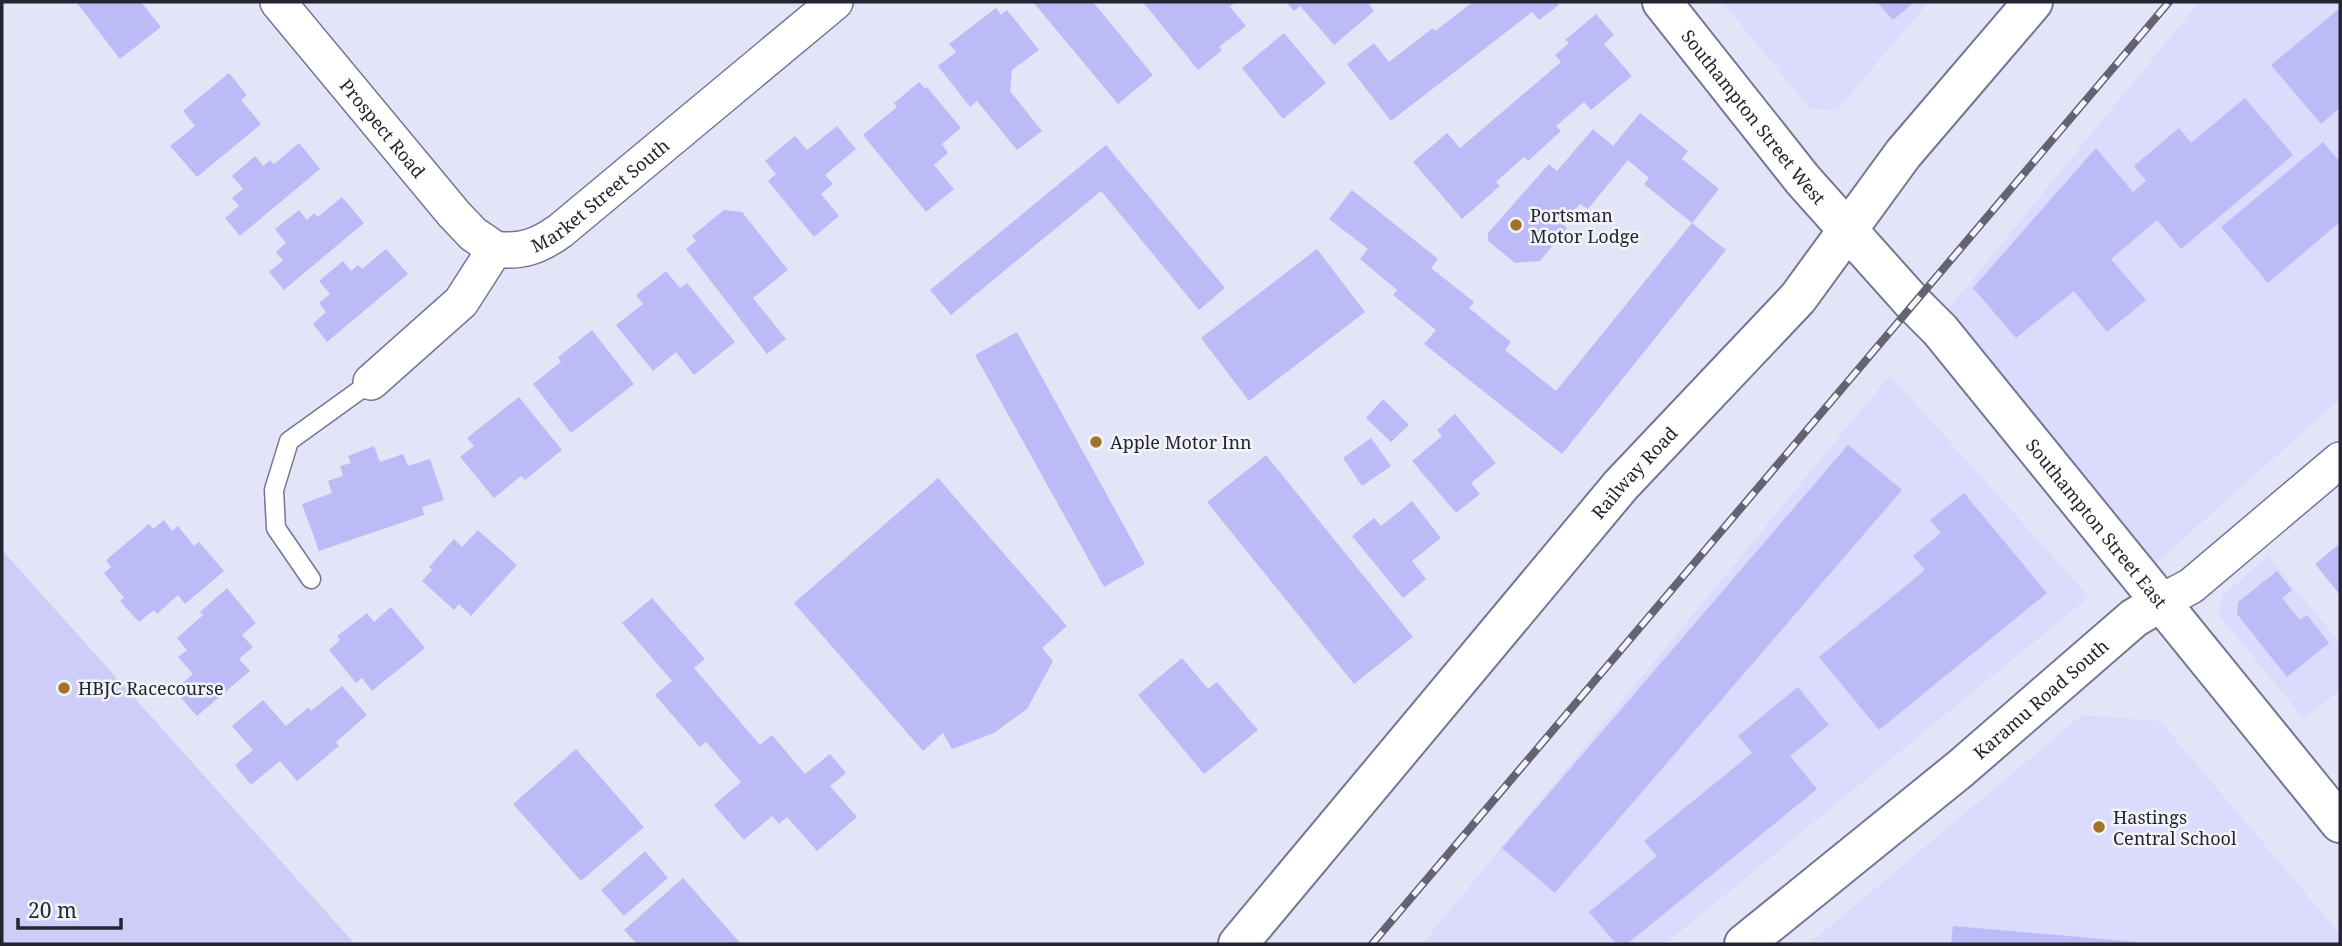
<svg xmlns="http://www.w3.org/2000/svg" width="2342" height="946" viewBox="0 0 2342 946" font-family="'Noto Serif',serif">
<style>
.built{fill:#dbdbfd}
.green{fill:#cdcdf8}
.building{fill:#bcbbf7}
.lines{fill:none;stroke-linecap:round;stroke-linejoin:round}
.service-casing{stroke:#757594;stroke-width:21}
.minor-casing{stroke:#757594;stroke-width:38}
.tertiary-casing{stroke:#757594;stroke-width:42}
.secondary-casing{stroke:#757594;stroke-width:42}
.service{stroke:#fff;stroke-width:18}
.minor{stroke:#fff;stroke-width:35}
.tertiary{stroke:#fff;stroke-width:38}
.secondary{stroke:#fff;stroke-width:38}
.rail-casing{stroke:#636372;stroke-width:8}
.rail{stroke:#f3f3fa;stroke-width:5;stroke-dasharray:16;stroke-linecap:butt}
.poi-dot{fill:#a27326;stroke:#f3f3fa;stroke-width:2.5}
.labels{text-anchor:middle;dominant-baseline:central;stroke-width:5;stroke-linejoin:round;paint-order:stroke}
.street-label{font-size:18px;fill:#252532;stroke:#f3f3fa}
.poi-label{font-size:18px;fill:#252532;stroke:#f3f3fa;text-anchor:start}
</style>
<rect width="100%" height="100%" fill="#e4e4f9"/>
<path class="built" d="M1722,2H1929L1837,110L1810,109Z
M2199,2H2340V399L2153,566L1945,313Z
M1890,375L2089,597L1665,944H1422Z
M2268,556L2340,643V690L2304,719L2219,615L2222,596Z
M2082,715L2160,721L2340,934V944H1809Z"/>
<path class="green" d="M2,550L355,944H2Z"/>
<path class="building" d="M76,2H141L161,27L120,59Z
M1033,2H1093L1153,75L1118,104Z
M1143,2H1235L1230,7L1246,26L1219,47L1222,50L1198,70Z
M1286,2H1372L1369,4L1374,11L1334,45L1300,6L1294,11Z
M1473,2H1556L1559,5L1539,20L1532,12L1391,121L1347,64L1374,43L1389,62L1433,28L1435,31Z
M1877,2H1914L1893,20Z
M996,8L1001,15L1007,10L1039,50L1012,70L1010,91L1042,131L1017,150L977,101L970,107L938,66L956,52L949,44Z
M2340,8V108L2321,124L2271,65Z
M1596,14L1614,35L1604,44L1632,76L1591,110L1584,102L1556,126L1561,131L1528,161L1524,157L1496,182L1500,186L1462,219L1413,162L1447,133L1460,148L1561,62L1555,55L1569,43L1565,40Z
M1284,33L1326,83L1283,119L1242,68Z
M229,73L247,95L241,100L261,124L197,177L170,146L195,126L183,111Z
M919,82L925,89L927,87L961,128L942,144L948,153L934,165L954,189L926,212L863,135L897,107L894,103Z
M2245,98L2293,155L2181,249L2157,220L2111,259L2146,300L2107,332L2074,291L2016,338L1973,288L2096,148L2133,192L2146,181L2134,166L2179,128L2191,143Z
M1640,113L1688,151L1682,159L1719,189L1692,223L1644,184L1649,178L1628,160L1588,209L1580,204L1562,223L1567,228L1540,261L1515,263L1488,241V233L1549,164L1557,171L1593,129L1613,146Z
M837,126L856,149L825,175L833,184L821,194L839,216L814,237L768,181L776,174L765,161L795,136L807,150Z
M2323,142L2340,162V222L2268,283L2221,227Z
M299,143L320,169L240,236L225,218L239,206L232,198L243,189L232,176L255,156L263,166L270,160L274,164Z
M1106,145L1225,288L1199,310L1101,191L951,315L930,290Z
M1352,190L1438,259L1431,268L1474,302L1469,308L1511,342L1505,350L1556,391L1692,223L1726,250L1562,454L1424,344L1436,330L1393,295L1397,290L1360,259L1368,249L1329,219Z
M342,197L364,223L284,290L269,272L283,260L276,252L286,243L275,229L299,210L307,220L314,213L318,217Z
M724,210L742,212L788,270L753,298L786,339L767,354L686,249L696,241L692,236Z
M386,249L408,274L327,342L313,324L326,312L319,303L330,294L319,281L343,261L351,271L358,265L362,269Z
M1317,249L1365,312L1249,401L1201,338Z
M666,271L680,288L687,283L735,342L694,375L676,352L653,371L616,325L643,304L636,295Z
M592,330L634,384L571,433L533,384L561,362L558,357Z
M1017,332L1145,564L1104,587L975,355Z
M519,397L562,450L525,480L521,476L494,498L460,457L474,446L467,438Z
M1383,399L1409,425L1391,442L1366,418Z
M1455,414L1496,463L1471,483L1480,494L1456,513L1412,461L1442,436L1437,430Z
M1371,438L1391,466L1362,486L1343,458Z
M1848,445L1902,490L1555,893L1502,848Z
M374,446L380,462L403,454L408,466L430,459L444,500L422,507L424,515L319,551L302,504L332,493L328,481L343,476L340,466L351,463L348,456Z
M1266,455L1413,637L1354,684L1207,502Z
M938,478L1067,626L1042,648L1053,661L1027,709L994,733L952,749L943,733L923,751L794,603Z
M1964,493L2047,593L1879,730L1819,657L1925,570L1913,556L1941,533L1930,520Z
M1412,501L1441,538L1412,561L1426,579L1403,598L1352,536L1374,518L1381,526Z
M164,520L172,531L178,526L194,546L199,542L224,571L185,604L178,595L157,614L154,610L139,622L120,601L124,598L104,573L111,567L106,560L149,524L153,529Z
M478,530L517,565L471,616L459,604L454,610L422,581L432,570L429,567L454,539L462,547Z
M2338,545L2340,548V595L2315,564Z
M2277,571L2292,590L2282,598L2300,620L2307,615L2329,643L2287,677L2237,614L2238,602Z
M227,588L256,623L242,635L253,647L239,659L250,671L197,716L174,690L193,674L178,657L187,650L177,638L203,615L200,612Z
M652,598L705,659L694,668L760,745L772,735L805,774L830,754L846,773L830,786L857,817L817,851L787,817L779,824L772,816L744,840L714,805L741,782L706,742L700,747L655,695L672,681L622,623Z
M391,607L425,648L372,691L362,678L356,683L329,650L340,640L337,636L367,613L374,622Z
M1182,658L1208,689L1217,682L1258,730L1204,774L1138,695Z
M342,686L367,715L336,742L339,746L297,781L280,761L251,785L235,765L253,750L232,726L263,700L286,726L309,707L311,711Z
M1798,687L1829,725L1790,756L1817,789L1627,944H1616L1589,912L1657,856L1644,841L1752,753L1738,736Z
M576,749L644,827L581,881L513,804Z
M645,851L668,878L624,916L601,890Z
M683,878L741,944H637L624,930Z
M1953,926L2137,942V944H1951Z"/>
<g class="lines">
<defs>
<path id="service" d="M311,579L276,528L274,490L289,441L371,382"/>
<g id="minor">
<path id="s1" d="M278,2L454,214L473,234L495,249"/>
<path id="s2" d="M371,382L461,302L495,249C521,253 539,246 560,231L835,2"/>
<path d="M2161,602L2191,586L2340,460"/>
</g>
<g id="tertiary">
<path id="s3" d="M1744,944L1960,769L2134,618L2161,602"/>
</g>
<g id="secondary">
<path id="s4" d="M1662,2L1803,180L1913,303L1940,330L2340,823"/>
<path id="s5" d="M1238,944L1621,485L1798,298L1903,154L2033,2"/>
</g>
</defs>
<use href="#service" class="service-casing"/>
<use href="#minor" class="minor-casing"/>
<use href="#tertiary" class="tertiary-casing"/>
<use href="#secondary" class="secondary-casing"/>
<use href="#service" class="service"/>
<use href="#minor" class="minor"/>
<use href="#tertiary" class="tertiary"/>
<use href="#secondary" class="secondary"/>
<defs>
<path id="rail" d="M1372,944L2169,2"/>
</defs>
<use href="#rail" class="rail-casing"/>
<use href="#rail" class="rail"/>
</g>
<g class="poi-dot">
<circle cx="1516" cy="225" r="7"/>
<circle cx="1096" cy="442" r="7"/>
<circle cx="64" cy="688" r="7"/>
<circle cx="2099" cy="827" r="7"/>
</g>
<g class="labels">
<g class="street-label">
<text stroke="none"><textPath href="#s4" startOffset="147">Southampton Street West</textPath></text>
<text stroke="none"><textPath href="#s1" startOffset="164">Prospect Road</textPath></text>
<text stroke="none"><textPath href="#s2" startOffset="306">Market Street South</textPath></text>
<text stroke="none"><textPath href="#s5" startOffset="616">Railway Road</textPath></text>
<text stroke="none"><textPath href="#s4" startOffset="679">Southampton Street East</textPath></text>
<text stroke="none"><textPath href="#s3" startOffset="385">Karamu Road South</textPath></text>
</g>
<g class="poi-label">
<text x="1530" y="215">Portsman<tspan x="1530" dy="21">Motor Lodge</tspan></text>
<text x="1110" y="442">Apple Motor Inn</text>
<text x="78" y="688">HBJC Racecourse</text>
<text x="2113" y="817">Hastings<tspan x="2113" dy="21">Central School</tspan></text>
</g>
</g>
<rect width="2342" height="946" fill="none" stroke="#252532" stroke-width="7"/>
<path d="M18 918v10h103v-10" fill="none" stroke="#252532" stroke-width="3.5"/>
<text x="28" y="918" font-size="21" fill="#252532" stroke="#f3f3fa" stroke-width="5" paint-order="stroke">20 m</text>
</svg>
